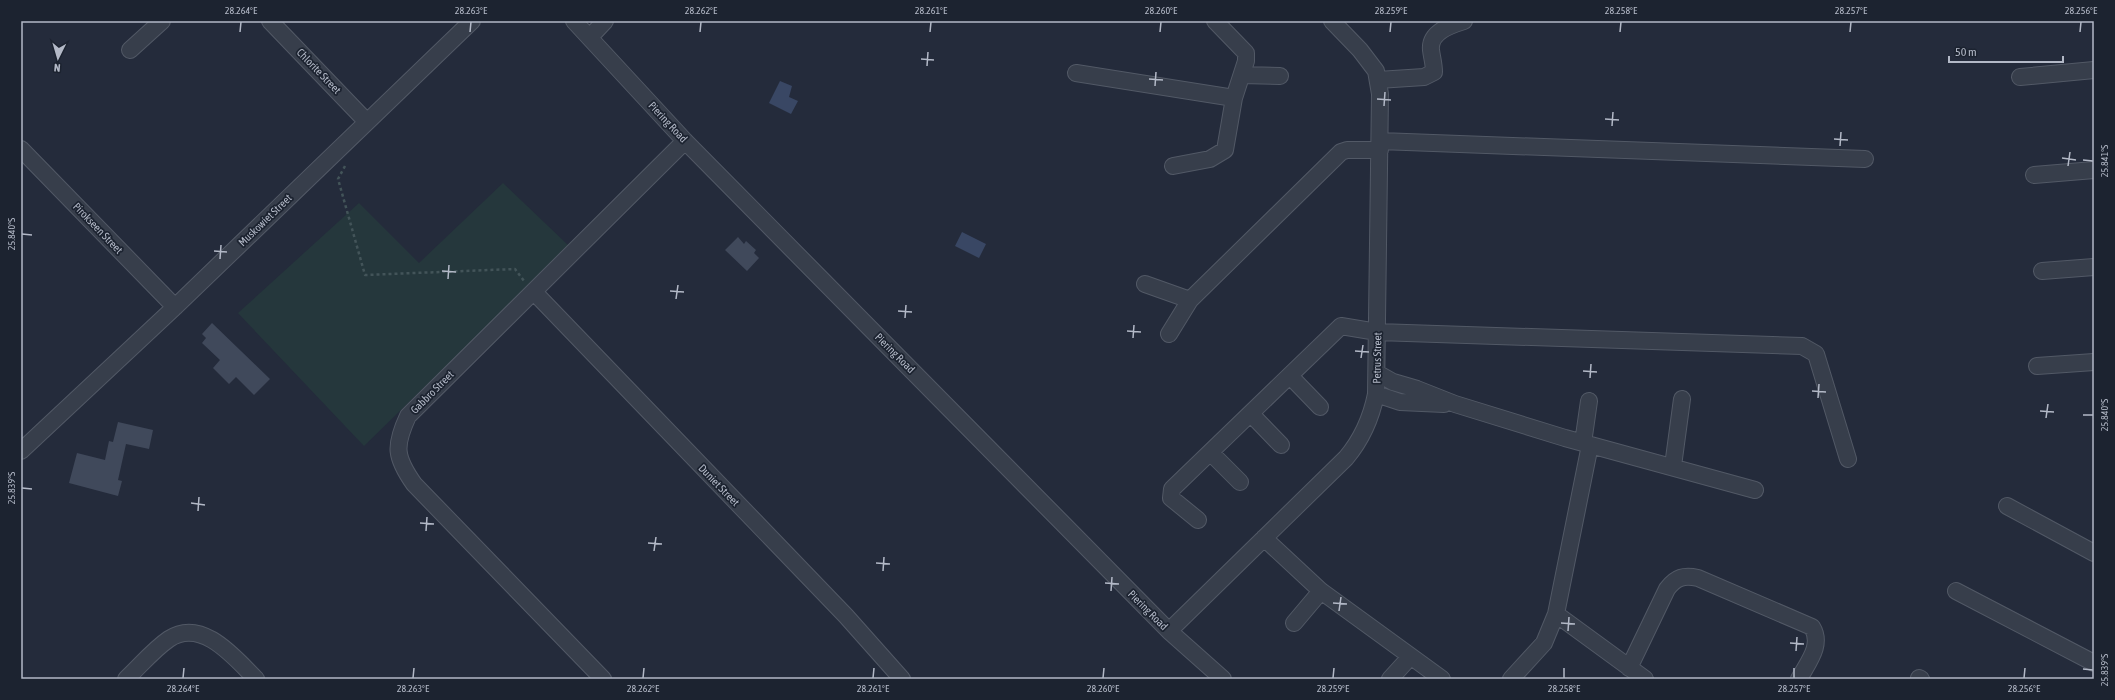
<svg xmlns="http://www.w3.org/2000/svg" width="2115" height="700" viewBox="0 0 2115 700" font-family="'Asap Condensed',sans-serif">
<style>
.green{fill:#25373c}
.water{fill:#394764}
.building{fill:#40495b}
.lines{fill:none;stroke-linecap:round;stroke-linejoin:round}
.minor-casing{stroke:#525966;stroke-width:18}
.path{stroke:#435459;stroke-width:2.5;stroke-dasharray:3 3;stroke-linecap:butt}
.minor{stroke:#373e4b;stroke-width:16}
.ticks{fill:none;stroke:#b3b9c7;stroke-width:1.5}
.labels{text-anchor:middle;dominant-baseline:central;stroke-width:3.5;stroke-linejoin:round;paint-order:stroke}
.street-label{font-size:11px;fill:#b3b9c7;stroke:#1c2330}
.neatline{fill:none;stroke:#b3b9c7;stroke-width:1.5}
.ticks-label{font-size:10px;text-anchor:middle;fill:#b3b9c7}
</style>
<rect width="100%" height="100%" fill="#242b3b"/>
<path class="green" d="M503,183L569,246L364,446L238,313L359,203L419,263Z"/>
<path class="water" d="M780,81L792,86L789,97L798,101L791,114L769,103Z
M962,232L986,244L979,258L955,246Z"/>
<path class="building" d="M738,237L744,244L746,241L756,250L754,253L759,258L747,271L725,250Z
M212,323L270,379L254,395L236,377L229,384L213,368L220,360L202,343L206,338L202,334Z
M118,422L153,430L149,449L126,444L118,480L122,481L118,496L69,483L77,453L105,460L109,441L113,442Z"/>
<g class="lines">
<defs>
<path id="minor" d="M270,21L367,122
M574,21L685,141L1169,631L1223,679
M590,37L605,21
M130,50L162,21
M1076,73L1234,98L1246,61V53L1215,21
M1242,75L1280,76
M2020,77L2094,70
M1378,80L1424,77L1434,72C1434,64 1432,58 1431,50C1429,32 1451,25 1464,21
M1380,141L1865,159
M21,149L175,307
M1173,166L1210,159L1225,150L1234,98
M2034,175L2094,170
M2042,271L2094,267
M1145,284L1190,300L1341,152L1347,150H1380
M534,292L846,616L902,679
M1169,334L1190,300
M2037,366L2094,362
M1377,373L1393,382L1417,389L1455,404L1565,438L1755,490
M1290,376L1320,407
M1376,394L1400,402L1444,404
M1251,414L1281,445
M1583,443L1589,401
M21,451L175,307L472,21
M1211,453L1240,482
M1673,466L1682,399
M2007,506L2094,553
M1198,520L1171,498L1172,489L1341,326L1377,332L1802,346L1816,354L1848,459
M1264,538L1321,591L1442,679
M1956,591L2094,663
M1556,614L1645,679
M1294,623L1321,591
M1169,631L1346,458C1362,439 1371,419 1376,394L1380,94L1376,71L1360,50L1332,21
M1629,668L1667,589C1676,577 1684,575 1698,578L1812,627C1823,645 1808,662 1799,679
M1919,678L1921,679
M126,679C140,666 153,650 169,639C202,617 235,658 256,679
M603,679L414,484C395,457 394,446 408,416L685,141
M1390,679L1410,657
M1511,679L1544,643L1556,614L1590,445"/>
</defs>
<use href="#minor" class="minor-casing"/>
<path class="path" d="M345,166L338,179L365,275L515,269L524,281"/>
<use href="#minor" class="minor"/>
</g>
<path class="ticks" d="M240,32L241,22M470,32L471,22M700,32L701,22M930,32L931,22M1160,32L1161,22M1390,32L1391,22M1620,32L1621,22M1850,32L1851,22M2080,32L2081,22M921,59L934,60M927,66L928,52M1149,79L1163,80M1155,86L1156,72M1377,99L1391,100M1384,106L1385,92M1605,119L1619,120M1612,126L1613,112M1834,139L1848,140M1840,146L1841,132M2062,158L2076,160M2083,160L2093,161M2068,166L2070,152M22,234L32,235M214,251L227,252M220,259L221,245M442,271L456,272M448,279L449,265M670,291L684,292M676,299L678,285M898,311L912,312M905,318L906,305M1127,331L1141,332M1133,338L1134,325M1355,351L1369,352M1361,358L1363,345M1583,371L1597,372M1590,378L1591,364M1812,391L1826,392M1818,398L1819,384M2040,411L2054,412M2083,415H2093M2046,418L2048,404M22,488L32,489M191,503L205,505M198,511L199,497M420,523L434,524M426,531L427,517M648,543L662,544M654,551L656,537M876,563L890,564M883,571L884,557M1105,583L1119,584M1111,591L1112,577M1333,603L1347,604M1339,611L1341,597M1561,623L1575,624M1568,631L1569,617M1790,643L1804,644M1796,651L1797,637M2083,669L2093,670M183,678L184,668M413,678L414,668M643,678L644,668M873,678L874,668M1103,678L1104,668M1333,678L1334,668M1564,678V668M1794,678V668M2024,678L2025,668"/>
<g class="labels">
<g class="street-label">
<text transform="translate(319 71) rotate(46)">Chlorite Street</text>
<text transform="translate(668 122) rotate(47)">Piering Road</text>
<text transform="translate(265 220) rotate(-44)">Muskowiet Street</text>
<text transform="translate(98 228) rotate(46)">Pirokseen Street</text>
<text transform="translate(895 353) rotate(45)">Piering Road</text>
<text transform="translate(1377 358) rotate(-89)">Petrus Street</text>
<text transform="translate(432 392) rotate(-45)">Gabbro Street</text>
<text transform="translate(719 485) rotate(46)">Duniet Street</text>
<text transform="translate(1148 610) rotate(45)">Piering Road</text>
</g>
</g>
<rect width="2115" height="700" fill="none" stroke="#1c2330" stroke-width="44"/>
<g transform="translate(58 58) rotate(185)" stroke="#1c2330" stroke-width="3" paint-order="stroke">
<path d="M0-3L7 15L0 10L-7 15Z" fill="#b3b9c7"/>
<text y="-6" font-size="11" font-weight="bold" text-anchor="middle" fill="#b3b9c7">N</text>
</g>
<path d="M1949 56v6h114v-6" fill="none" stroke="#b3b9c7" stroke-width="2"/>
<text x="1955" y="56" font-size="12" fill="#b3b9c7" stroke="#1c2330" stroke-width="3" paint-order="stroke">50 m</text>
<rect x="22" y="22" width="2071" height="656" class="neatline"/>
<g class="ticks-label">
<text x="241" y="14">28.264°E</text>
<text x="471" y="14">28.263°E</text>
<text x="701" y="14">28.262°E</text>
<text x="931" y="14">28.261°E</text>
<text x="1161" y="14">28.260°E</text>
<text x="1391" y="14">28.259°E</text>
<text x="1621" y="14">28.258°E</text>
<text x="1851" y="14">28.257°E</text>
<text x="2081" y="14">28.256°E</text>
<text transform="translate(2104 161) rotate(-90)" y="4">25.841°S</text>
<text transform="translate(11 234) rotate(-90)" y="4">25.840°S</text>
<text transform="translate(2104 415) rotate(-90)" y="4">25.840°S</text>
<text transform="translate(11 488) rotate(-90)" y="4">25.839°S</text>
<text transform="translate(2104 670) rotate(-90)" y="4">25.839°S</text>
<text x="183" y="692">28.264°E</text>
<text x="413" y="692">28.263°E</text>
<text x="643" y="692">28.262°E</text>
<text x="873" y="692">28.261°E</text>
<text x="1103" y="692">28.260°E</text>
<text x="1333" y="692">28.259°E</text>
<text x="1564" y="692">28.258°E</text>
<text x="1794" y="692">28.257°E</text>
<text x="2024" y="692">28.256°E</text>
</g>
</svg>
